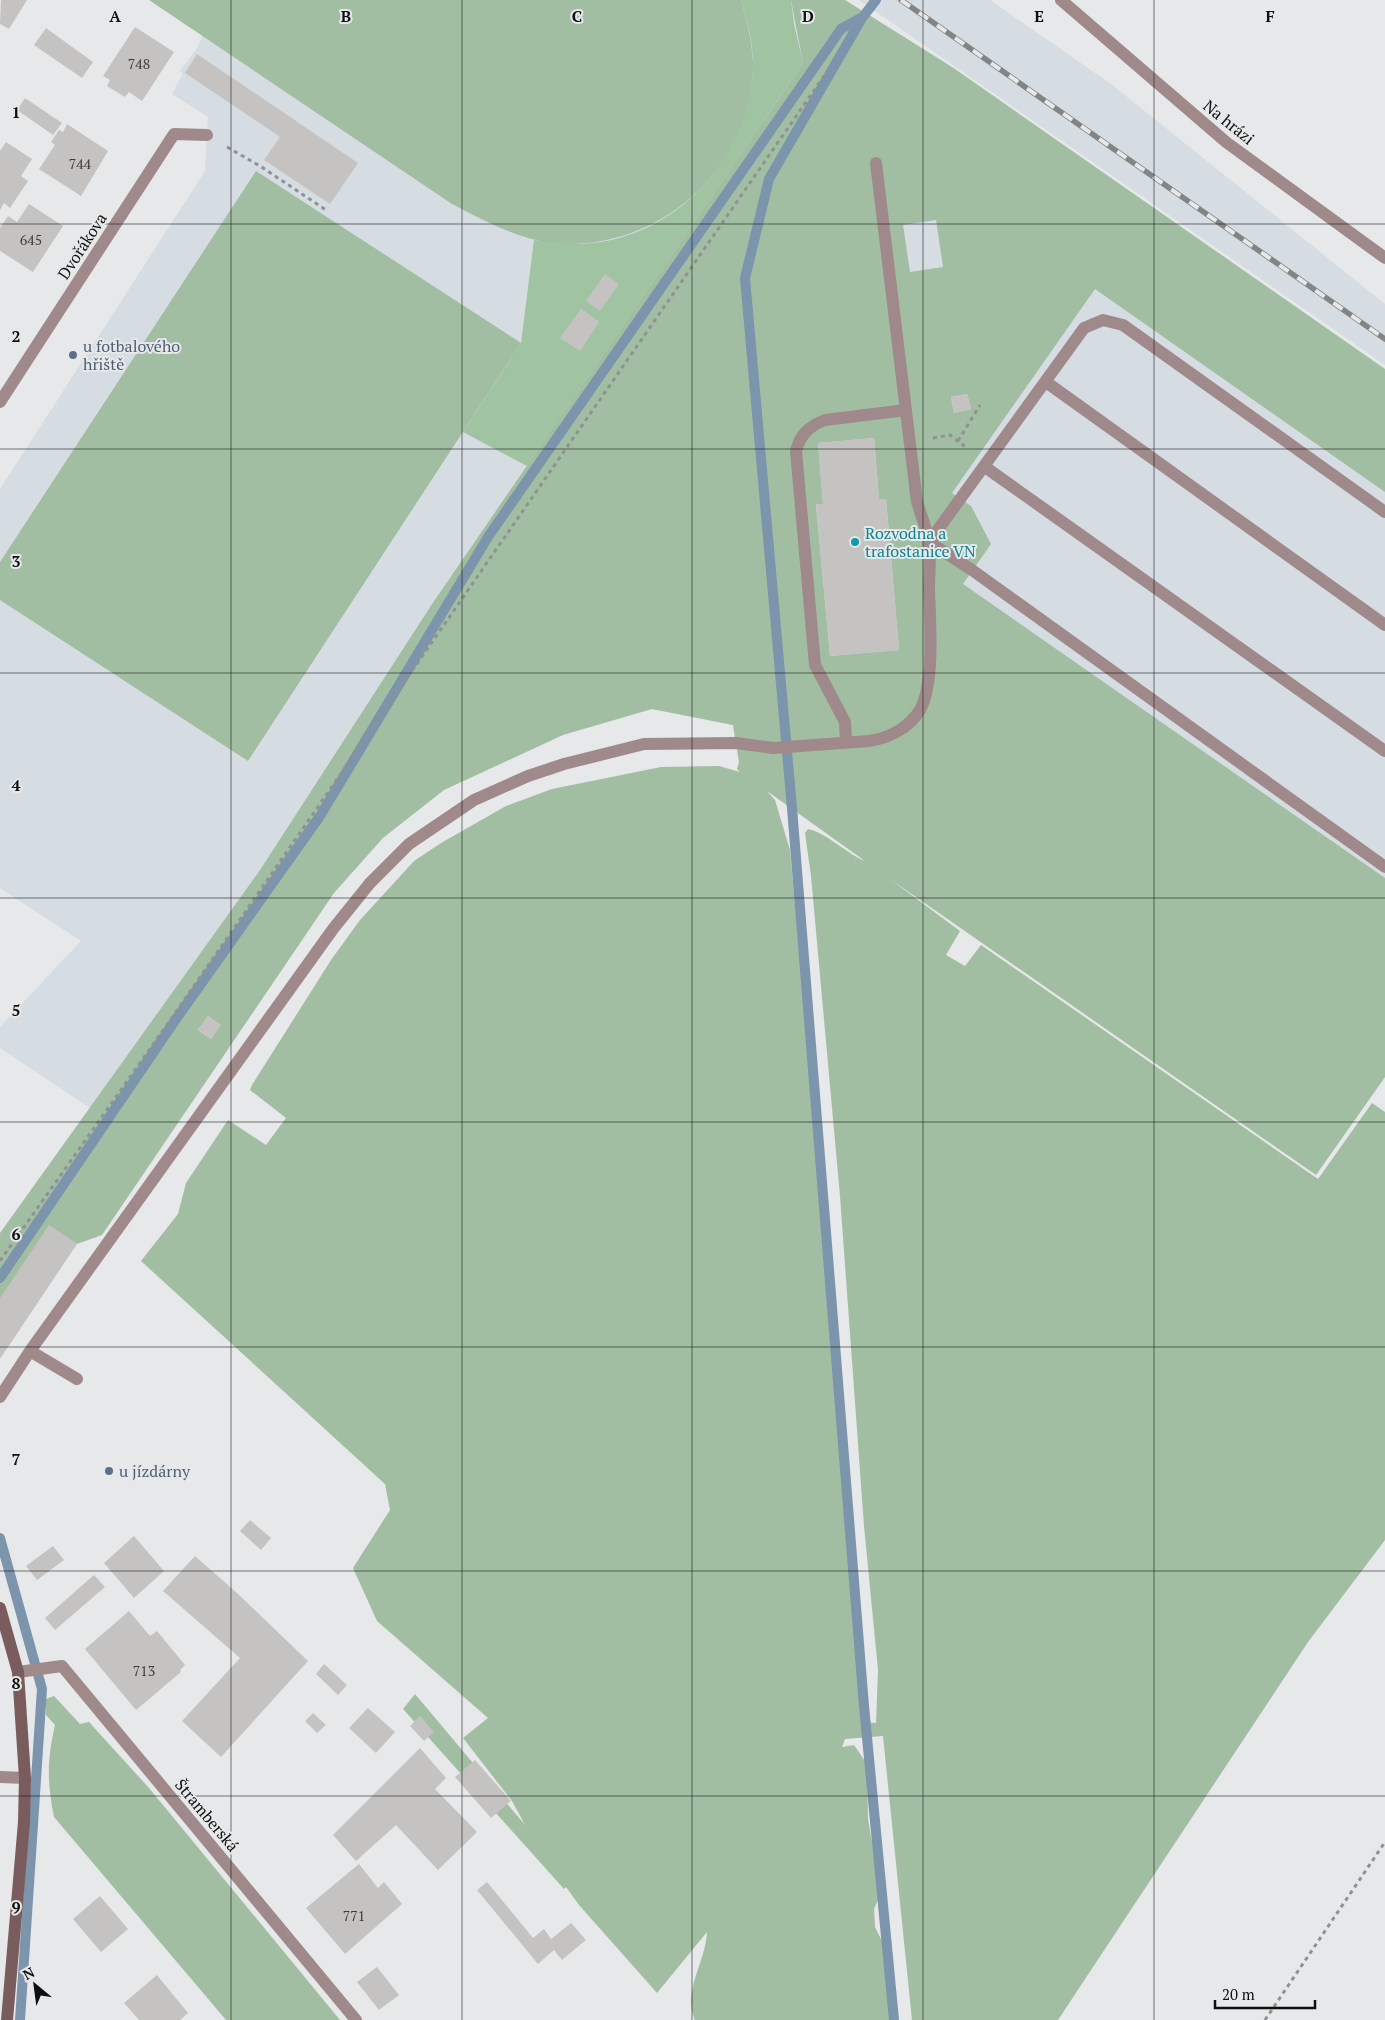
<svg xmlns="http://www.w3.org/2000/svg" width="1385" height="2020" viewBox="0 0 1385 2020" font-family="'PT Serif',serif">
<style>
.built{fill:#d5dce2}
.green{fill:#a1bea2;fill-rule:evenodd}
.forest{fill:#a0c3a1;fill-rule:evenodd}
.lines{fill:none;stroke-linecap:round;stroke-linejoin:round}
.stream{stroke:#7c94ac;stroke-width:10}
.building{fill:#c4c3c2}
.path{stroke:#909192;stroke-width:3;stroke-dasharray:4 4;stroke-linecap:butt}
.lane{stroke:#9f898a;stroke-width:12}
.street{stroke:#9f898a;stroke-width:12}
.secondary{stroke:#7b5c5e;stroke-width:12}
.rail-casing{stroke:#838484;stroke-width:5.5}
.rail{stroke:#e7e8e9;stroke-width:4;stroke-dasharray:11;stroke-linecap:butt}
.grid{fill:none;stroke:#0e0f0f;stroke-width:1;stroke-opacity:0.55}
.service-dot{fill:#5c6f8a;stroke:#e7e8e9;stroke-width:2}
.culture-dot{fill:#0f9aa8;stroke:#e7e8e9;stroke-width:2}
.labels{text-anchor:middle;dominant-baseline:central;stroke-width:4;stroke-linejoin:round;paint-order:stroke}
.number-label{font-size:14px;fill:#3c3c3c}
.street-label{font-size:16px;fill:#0e0f0f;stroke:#e7e8e9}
.service-label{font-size:16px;fill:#4e5e75;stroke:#e7e8e9;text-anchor:start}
.culture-label{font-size:16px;fill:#0d838f;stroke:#e7e8e9;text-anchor:start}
.grid-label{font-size:16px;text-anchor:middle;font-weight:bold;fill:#0e0f0f;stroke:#e7e8e9;stroke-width:4;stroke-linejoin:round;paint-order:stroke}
</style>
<rect width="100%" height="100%" fill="#e7e8e9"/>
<path class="built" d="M149,0H845L952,67L1385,369V1077L1316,1175L737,769L739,762L733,725L651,709L803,63L432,604L260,870L90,1108L0,1048V1027L81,941L0,888V489L205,171L208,117L172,94L183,74L180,71L197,48L203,35Z
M859,0H990L1111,84L1385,304V365Z"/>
<path class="green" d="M149,0H741C747,21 752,41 753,63C755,163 666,245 568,244C526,244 489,223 452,204Z
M791,0H845L952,67L1385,369V492L1095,289L952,493L971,506L991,544L963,584L1385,878V1077L1316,1175L890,879L960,931L946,955L965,966L981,945L1318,1179L1372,1103L1385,1112V1540L1308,1642L1058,2020H912L883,1736L845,1739L842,1747L854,1745L867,1764L868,1819L881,1893L874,1909L875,1927L882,1941L892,2020H695C682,1992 706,1961 707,1932L657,1993L579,1905L566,1887L564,1889L403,1709L415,1694L525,1825L512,1801L463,1738L488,1718L377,1621L353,1568L390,1510L385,1484L141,1261L178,1214L186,1183L228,1120L266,1145L286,1118L250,1090L252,1085L331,960L360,920L414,861L441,843L506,806L552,789L661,767L719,766L740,772L737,769L739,762L733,725L652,709L563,735L444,790L383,838L334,893L102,1235L77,1244L49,1226L0,1299V1233L260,870L432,604L803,63ZM936,220L943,267L910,272L903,225ZM967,394L971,409L954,413L951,397ZM874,438L879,499H886L899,650L830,656L816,505L823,504L818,443ZM767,791L865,861C847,854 825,832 808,829L805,833L811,876L840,1196L864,1526L878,1670L876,1723L863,1722L838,1383L790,850L775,800ZM208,1016L220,1025L211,1039L198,1030Z
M256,171L521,343L248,761L0,600V562Z
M54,1696L80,1724L89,1722L149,1788L340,2020H226L54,1817C47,1782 47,1760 55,1725L46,1715V1699Z"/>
<path class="forest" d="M741,0H791L794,24L803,63L527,466L463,432L521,343L534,240C558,243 582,246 606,241C688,225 754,148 753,63C753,41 747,21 741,0ZM581,309L599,322L580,350L561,338Z"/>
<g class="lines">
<path class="stream" d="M876,0L862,18L769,179L745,278L792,808L864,1706L894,2020
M0,1278L174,1022L320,816L488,537L841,29L861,18
M0,1538L42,1689L20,2020"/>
</g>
<path class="building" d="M1,0H27L9,29L0,24Z
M135,27L174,52L142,101L129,92L125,97L107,86L110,80L103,76Z
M46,28L93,62L82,78L34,45Z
M197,54L358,163L330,204L264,160L280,137L185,73Z
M25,98L62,123L53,135L17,110Z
M67,124L108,151L81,196L39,169L55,145L51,142L59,130L63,132Z
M6,142L32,159L21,176L28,181L10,208L4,203L0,210V151Z
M29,204L63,226L33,272L0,251V228L8,216L17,222Z
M605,274L619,284L600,311L586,301Z
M581,309L599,322L580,351L560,338Z
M967,394L971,409L954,413L951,397Z
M874,438L879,499H886L899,650L830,656L816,504H823L818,443Z
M208,1016L221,1025L211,1039L198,1030Z
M49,1225L77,1244L0,1359V1299Z
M250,1520L271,1538L261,1550L240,1531Z
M134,1536L164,1571L134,1598L104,1563Z
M53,1546L64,1560L37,1580L26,1566Z
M195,1556L237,1593L308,1661L221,1757L182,1721L240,1658L163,1591Z
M94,1575L105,1587L55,1630L45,1618Z
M129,1611L150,1636L157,1631L185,1665L180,1670L181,1672L136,1710L85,1649Z
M324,1664L347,1685L338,1695L316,1674Z
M368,1708L395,1732L376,1753L349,1728Z
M313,1713L326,1725L317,1733L305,1721Z
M420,1716L434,1732L424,1741L410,1726Z
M420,1748L446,1778L435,1789L477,1832L438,1870L396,1825L356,1861L333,1835Z
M475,1760L511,1801L491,1818L455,1777Z
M359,1864L378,1888L384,1882L402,1904L345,1954L306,1908Z
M487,1882L533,1938L544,1929L551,1939L571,1923L586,1940L562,1960L554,1950L538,1964L477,1890Z
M100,1896L128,1929L101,1952L73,1919Z
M377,1967L399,1995L379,2010L357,1982Z
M157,1975L188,2013L180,2020H139L124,2003Z"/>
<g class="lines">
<path class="path" d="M227,147L260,166L326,210
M933,438L950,435L967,448
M958,441L980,405
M0,1261L171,1019L824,76
M1265,2020L1385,1842"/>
<path class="lane" d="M1046,382L1385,625
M985,467L1385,751
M1385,512L1123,325L1103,320L1084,328L929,542L972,570L1385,867
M846,742L845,722L815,665L796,451C800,435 809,426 825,420L906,410
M30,1351L77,1379
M0,1397L30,1351L333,929L370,883L409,844L474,800L528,776L564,764L644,744L736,743L773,748L869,741C889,738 909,728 920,710C935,683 930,621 929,589C929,574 931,558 929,543C927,530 921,515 917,502L876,163
M0,1777L25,1778"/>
<path class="street" d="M1061,0L1226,142L1385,258
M0,402L174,134L207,135
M18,1672L62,1666L356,2020"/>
<path class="secondary" d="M0,1608L18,1672L25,1778L24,1822L7,2020"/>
<defs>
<path id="rail" d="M901,0L1385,339"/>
</defs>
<use href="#rail" class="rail-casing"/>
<use href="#rail" class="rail"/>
</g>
<path class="grid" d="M231,0V2020M462,0V2020M692,0V2020M923,0V2020M1154,0V2020M0,224H1385M0,449H1385M0,673H1385M0,898H1385M0,1122H1385M0,1347H1385M0,1571H1385M0,1796H1385"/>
<g class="service-dot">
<circle cx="73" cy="355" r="5"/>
<circle cx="109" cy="1471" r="5"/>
</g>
<circle class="culture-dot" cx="855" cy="542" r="5"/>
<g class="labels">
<g class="number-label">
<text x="139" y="63">748</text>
<text x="80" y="163">744</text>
<text x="31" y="239">645</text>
<text x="144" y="1670">713</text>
<text x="354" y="1915">771</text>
</g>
<g class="street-label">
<text transform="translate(1229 122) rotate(39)">Na hrázi</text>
<text transform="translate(82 246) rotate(-57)">Dvořákova</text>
<text transform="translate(207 1815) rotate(50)">Štramberská</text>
</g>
<g class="service-label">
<text x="83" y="346">u fotbalového<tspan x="83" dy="18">hřiště</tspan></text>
<text x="119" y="1471">u jízdárny</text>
</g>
<g class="culture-label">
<text x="865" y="533">Rozvodna a<tspan x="865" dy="18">trafostanice VN</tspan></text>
</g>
</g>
<g class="grid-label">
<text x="115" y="22">A</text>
<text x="346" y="22">B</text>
<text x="577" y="22">C</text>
<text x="808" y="22">D</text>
<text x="1039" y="22">E</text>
<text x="1270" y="22">F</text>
<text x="16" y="118">1</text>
<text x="16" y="342">2</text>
<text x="16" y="567">3</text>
<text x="16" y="791">4</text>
<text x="16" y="1016">5</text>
<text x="16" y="1240">6</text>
<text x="16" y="1465">7</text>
<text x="16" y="1689">8</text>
<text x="16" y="1913">9</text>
</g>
<g transform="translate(35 1985) rotate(331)" stroke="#e7e8e9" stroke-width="4" paint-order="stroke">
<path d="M0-4L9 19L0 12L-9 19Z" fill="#0e0f0f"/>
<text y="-8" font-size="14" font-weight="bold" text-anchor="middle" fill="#0e0f0f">N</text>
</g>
<path d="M1215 2000v8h100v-8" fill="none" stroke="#0e0f0f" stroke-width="2.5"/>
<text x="1222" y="2000" font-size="15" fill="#0e0f0f" stroke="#e7e8e9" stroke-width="4" paint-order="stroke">20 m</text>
</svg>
